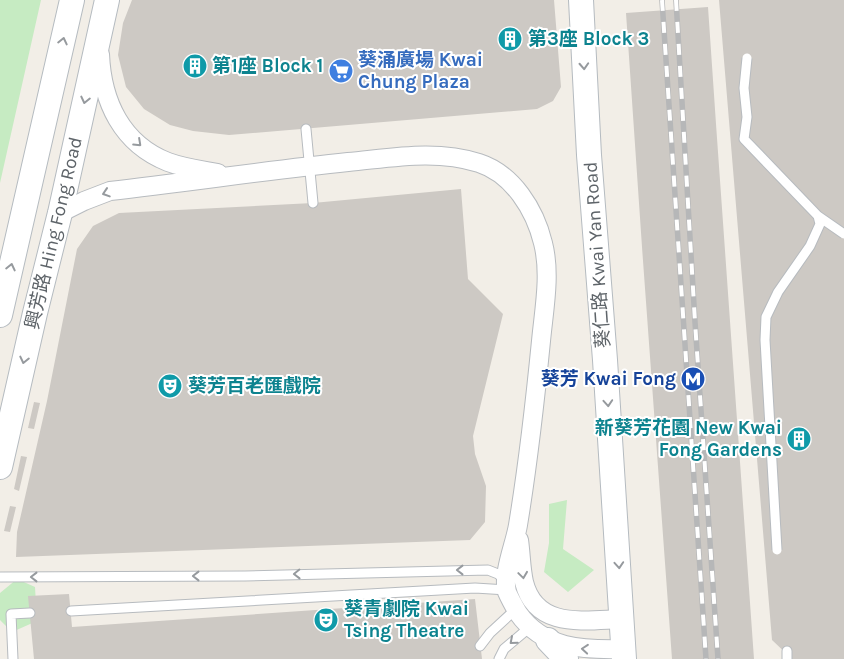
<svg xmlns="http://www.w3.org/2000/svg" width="844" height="659" viewBox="0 0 844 659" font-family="Karla,'Noto Sans TC',sans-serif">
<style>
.green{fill:#c6ebc2}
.building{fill:#cdc9c4}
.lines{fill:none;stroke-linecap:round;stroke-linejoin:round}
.lane-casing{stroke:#b7bbbf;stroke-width:11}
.street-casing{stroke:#b7bbbf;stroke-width:20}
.secondary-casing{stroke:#b5bbc0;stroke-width:26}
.lane{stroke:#fff;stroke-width:9}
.street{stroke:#fff;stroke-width:18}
.secondary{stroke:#fff;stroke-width:24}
.rail-casing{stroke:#b6b7b8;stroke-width:5.5}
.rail{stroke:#fff;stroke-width:4;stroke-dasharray:11;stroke-linecap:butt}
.lane-bridge-casing{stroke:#b7bbbf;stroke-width:11;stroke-linecap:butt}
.lane-bridge{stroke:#fff;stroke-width:9}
.oneway{stroke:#969a9e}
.labels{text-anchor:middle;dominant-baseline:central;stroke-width:4;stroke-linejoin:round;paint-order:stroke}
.culture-label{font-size:19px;font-weight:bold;fill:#0d838f;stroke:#fff;text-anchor:start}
.shop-label{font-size:19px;font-weight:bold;fill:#366cbe;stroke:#fff;text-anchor:start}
.street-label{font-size:19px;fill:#5e6469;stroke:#fff}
.transit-label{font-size:19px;font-weight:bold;fill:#164399;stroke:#fff;text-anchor:end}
</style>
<rect width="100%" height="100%" fill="#f2eee7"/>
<path class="green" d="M0,0H41L0,183Z
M567,500L563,549L594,570L568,592L544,572L549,543V504Z
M17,579L35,587L37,621L12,632L0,620V593Z"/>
<path class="building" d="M132,0H554L561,87L553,101L537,109L229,135L193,131L170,125L144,109L126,87L118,55L123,23Z
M719,0H844V659H792L772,640Z
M708,7L716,124L754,659H672L642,247L626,13Z
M461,189L468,279L503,314L473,436L475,454L486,486L485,522L470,540L16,557L17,532L47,401L77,249L93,226L119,213L313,203Z
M34,402L40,403L34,429L28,428Z
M21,456L27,457L19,491L14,489Z
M10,506L16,507L10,532L4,531Z
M69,594L72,627L475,599L482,659H34L28,596Z"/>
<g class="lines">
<defs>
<path id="lane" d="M306,129L313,203
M0,577L245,576L488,570L498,574L505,580
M71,611L475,588L507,590
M480,646L490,633L516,609
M787,651V659
M13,659L11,614L30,613
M499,659L504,649L530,627"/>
<path id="street" d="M100,54C102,102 122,144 168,162C184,168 201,170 218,173
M60,213L84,201L110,191C190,182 269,170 348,162C391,158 436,149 479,163C513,174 535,210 543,243C551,274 544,309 541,341C535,402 528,464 518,525C515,544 502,573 507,592C510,599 514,606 518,613C543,649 583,650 623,649
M519,540C521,554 521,569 524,582C536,630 585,620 622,619"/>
<path id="secondary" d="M581,0L589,155L605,360L624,659
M0,315L72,0
M0,467L35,313L60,213L107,0
M548,640L566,659"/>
</defs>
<use href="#lane" class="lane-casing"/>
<use href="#street" class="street-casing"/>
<use href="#secondary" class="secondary-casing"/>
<use href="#lane" class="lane"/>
<use href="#street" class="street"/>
<use href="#secondary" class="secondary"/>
<defs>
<path id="rail" d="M662,0L706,659
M676,0L695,322L718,659"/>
</defs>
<use href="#rail" class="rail-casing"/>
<use href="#rail" class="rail"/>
<defs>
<path id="lane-bridge" d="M747,58L744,88L747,117L744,139L818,216L844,234
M777,550L765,340L766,317L778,292L810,246L820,224L818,216"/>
</defs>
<use href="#lane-bridge" class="lane-bridge-casing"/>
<use href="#lane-bridge" class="lane-bridge"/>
</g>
<defs><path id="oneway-chevron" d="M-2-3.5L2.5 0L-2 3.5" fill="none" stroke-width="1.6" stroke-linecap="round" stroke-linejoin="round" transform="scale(1.25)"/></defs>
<g class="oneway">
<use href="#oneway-chevron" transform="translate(63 41) rotate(-77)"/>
<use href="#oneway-chevron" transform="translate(584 66) rotate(87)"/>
<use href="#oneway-chevron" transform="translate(85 100) rotate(103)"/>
<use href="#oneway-chevron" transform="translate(138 143) rotate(43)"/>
<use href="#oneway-chevron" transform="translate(106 193) rotate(162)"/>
<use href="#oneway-chevron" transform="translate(11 267) rotate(-77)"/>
<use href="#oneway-chevron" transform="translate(24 360) rotate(103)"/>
<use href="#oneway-chevron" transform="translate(608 403) rotate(86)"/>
<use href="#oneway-chevron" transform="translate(619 565) rotate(86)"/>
<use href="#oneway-chevron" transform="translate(460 570) rotate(180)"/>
<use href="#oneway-chevron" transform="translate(297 574) rotate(179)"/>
<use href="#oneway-chevron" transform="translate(523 575) rotate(82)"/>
<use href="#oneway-chevron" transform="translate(196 576) rotate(180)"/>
<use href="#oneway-chevron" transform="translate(34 577) rotate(180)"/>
<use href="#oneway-chevron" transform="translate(513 641) rotate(139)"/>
<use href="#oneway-chevron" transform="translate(585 649) rotate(-175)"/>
</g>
<defs>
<symbol id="building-disc" viewBox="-11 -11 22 22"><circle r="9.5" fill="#0f9aa8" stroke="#fff"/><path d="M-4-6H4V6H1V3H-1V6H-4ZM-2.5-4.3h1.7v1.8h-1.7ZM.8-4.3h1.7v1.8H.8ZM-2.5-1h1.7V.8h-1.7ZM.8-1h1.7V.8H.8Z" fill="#fff"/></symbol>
<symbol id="supermarket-disc" viewBox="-11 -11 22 22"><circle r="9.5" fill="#3f7fe0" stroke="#fff"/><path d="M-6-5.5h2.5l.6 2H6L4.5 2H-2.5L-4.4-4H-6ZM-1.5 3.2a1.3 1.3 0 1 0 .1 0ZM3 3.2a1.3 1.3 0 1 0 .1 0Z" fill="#fff"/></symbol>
<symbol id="metro-disc" viewBox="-11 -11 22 22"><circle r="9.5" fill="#1a4fb4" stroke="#fff"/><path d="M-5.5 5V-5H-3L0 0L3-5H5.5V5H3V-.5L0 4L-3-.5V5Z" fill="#fff"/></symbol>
<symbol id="theatre-disc" viewBox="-11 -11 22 22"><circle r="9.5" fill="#0f9aa8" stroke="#fff"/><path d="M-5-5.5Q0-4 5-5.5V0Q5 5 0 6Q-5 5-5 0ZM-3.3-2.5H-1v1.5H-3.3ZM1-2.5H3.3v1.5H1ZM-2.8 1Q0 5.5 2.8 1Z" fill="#fff"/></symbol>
</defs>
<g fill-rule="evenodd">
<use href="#building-disc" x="496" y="25" width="28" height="28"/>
<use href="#building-disc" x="181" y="52" width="28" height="28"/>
<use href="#supermarket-disc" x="327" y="57" width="28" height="28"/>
<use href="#metro-disc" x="679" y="365" width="28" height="28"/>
<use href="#theatre-disc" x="156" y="372" width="28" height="28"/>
<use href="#building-disc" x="785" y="425" width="28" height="28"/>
<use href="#theatre-disc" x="312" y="606" width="28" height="28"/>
</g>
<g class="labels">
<g class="culture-label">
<text x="528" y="39">第3座 Block 3</text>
<text x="212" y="66">第1座 Block 1</text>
<text x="188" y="386">葵芳百老匯戲院</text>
<text x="782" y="428" text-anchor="end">新葵芳花園 New Kwai<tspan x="782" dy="22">Fong Gardens</tspan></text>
<text x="344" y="609">葵青劇院 Kwai<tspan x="344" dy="22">Tsing Theatre</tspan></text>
</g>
<g class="shop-label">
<text x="358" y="60">葵涌廣場 Kwai<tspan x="358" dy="22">Chung Plaza</tspan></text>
</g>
<g class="street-label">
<text transform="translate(54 233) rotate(-77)">興芳路 Hing Fong Road</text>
<text transform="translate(597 255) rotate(-94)">葵仁路 Kwai Yan Road</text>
</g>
<g class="transit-label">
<text x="676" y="379">葵芳 Kwai Fong</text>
</g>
</g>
</svg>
